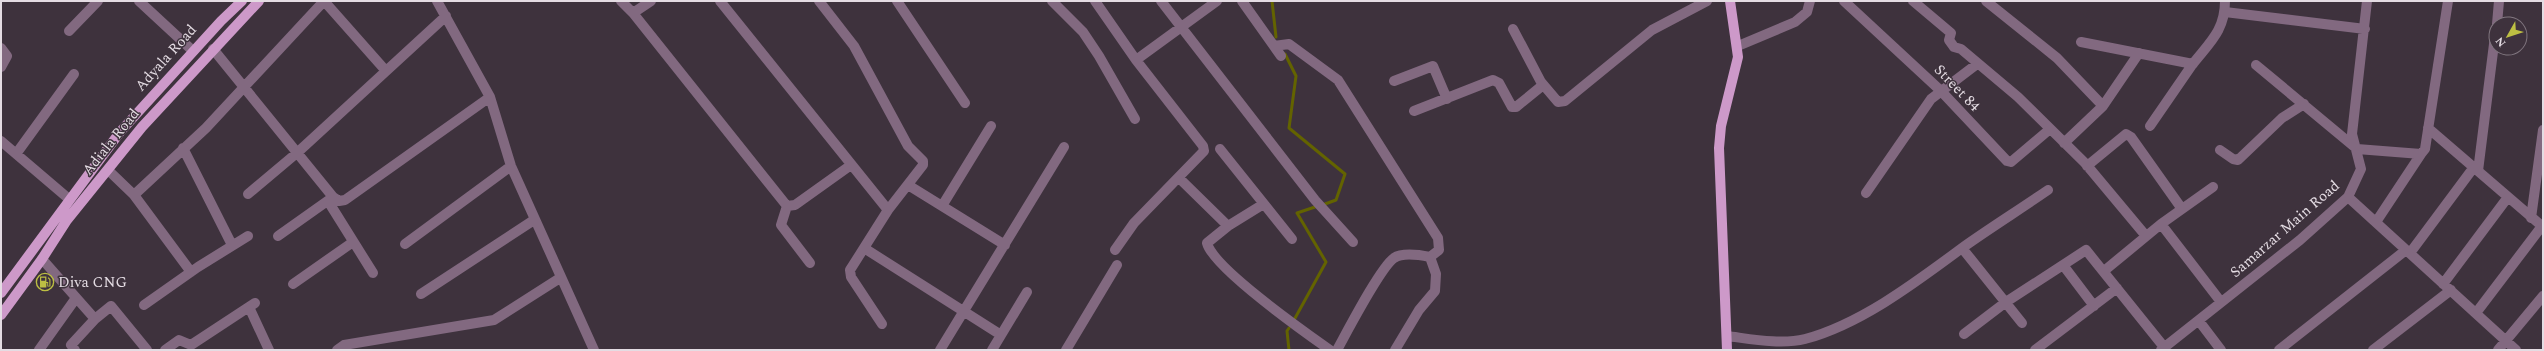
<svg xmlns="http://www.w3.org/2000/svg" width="2544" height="351" viewBox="0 0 2544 351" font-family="Spectral,serif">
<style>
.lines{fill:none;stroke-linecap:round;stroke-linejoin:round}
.stream{stroke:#636300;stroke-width:3}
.minor{stroke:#826980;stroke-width:10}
.major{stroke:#cd99c9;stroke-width:10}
.labels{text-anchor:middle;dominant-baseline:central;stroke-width:3;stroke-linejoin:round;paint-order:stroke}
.street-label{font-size:15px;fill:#e4dce3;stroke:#3e323d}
.poi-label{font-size:15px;fill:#e4dce3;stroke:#3e323d;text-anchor:start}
</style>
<rect width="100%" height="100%" fill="#3e323d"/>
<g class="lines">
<path class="stream" d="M1272,1L1276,37
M1285,54L1296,76L1289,128L1345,174L1336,200L1325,204
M1294,320L1326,262L1297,213L1315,207
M1289,350L1287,331L1289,328"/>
<path class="minor" d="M139,1L193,51
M324,1L386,71
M437,1L490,97L511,166L594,350
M621,1L633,13L787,206L795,205L851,165
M720,1L888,210
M819,1L854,46L908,146L923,161V165L888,210L850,270L851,277L882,324
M897,1L965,103
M1052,1L1083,32L1099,56L1135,119
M1095,1L1136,60L1203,146L1204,151L1134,223L1115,250
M1161,1L1315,200L1353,242
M1242,1L1281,56
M1844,1L1941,91L2007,161L2011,162L2050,129
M1913,1L1951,33L1949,40L1954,47L1961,49L2018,97L2085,163L2146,236
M1986,1L2057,58L2103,106
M2225,12L2365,29
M633,13L651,1
M2497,24L2499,1
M1513,29L1541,82L1558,102L1565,101L1652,30L1707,1
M69,31L98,1
M2081,42L2193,64
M1274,46L1289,44L1338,80L1438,238L1439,250L1430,257L1436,274L1435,291L1419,310L1395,350
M1738,46L1795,22L1807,12L1810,1
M1,48L7,56L1,67
M213,49L333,197L339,201L345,200L490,97
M1136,60L1217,1
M2256,65L2357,149L2421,154L2425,149L2448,1
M1394,81L1433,66L1447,99
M1414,111L1493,80L1499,83L1512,107H1516L1543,85
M2150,126C2164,106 2178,85 2192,65C2209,43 2225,31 2225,1
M2428,128L2543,227
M1,141L69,199
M2064,143L2103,106L2139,53
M183,148L232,245
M1220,149L1292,239
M2220,150L2233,159L2238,160L2282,118L2304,104
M16,154L74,74
M2087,166L2126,134L2131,137L2182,209
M108,170L134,195L191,272
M2478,171L2496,28
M1179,178L1228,226L1207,243C1213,268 1306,333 1330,350
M908,185L1005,245
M1866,193L1931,99L1977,64
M248,194L298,152L446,16
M134,195L206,128L324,1
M2348,197L2516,350
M328,201L373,273
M787,206L781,225L810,263
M942,206L991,126
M2531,218L2543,130
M2376,222L2421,154
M2161,224L2221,302
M1228,226L1262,205
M278,236L333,197
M405,244L511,166
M864,248L1001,335
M1962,248L2022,323
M2410,253L2474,167
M42,259L95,319
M2063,265L2094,306
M2104,271L2161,224L2213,187
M293,284L353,242
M2443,284L2508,197
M421,294L534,220
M144,305L198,267L248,236
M249,307L269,350
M2476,313L2542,226
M2199,321L2221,350
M1964,334L2006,302L2086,250L2164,347
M1727,336C1751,339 1781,345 1805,339C1861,324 1916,282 1962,248C1990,228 2019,210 2048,190
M39,350L76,298
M75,350L71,345L95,319L111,306L147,350
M165,350L179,340L191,345L255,303
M337,350L344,345L494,320L560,278
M940,350L1064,147
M992,350L1027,292
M1066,350L1117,265
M1337,350C1347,332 1380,268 1394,258C1403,252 1420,255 1430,257
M2035,350L2117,288
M2161,350L2300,240L2348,197L2361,169L2352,134L2367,1
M2279,350L2406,250
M2373,350L2451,290
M2498,350L2543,296"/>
<path class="major" d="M1,293L120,132L221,21L242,1
M1,315L42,259L67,220L142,127L259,1
M1727,350L1719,148L1721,126L1738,57L1730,1"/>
</g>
<defs>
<symbol id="fuel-ring" viewBox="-11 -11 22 22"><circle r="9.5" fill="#3e323d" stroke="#bdbf43" stroke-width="1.5"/><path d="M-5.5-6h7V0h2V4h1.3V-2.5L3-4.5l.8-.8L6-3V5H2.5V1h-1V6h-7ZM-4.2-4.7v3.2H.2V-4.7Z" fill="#bdbf43"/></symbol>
</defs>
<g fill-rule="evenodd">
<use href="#fuel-ring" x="35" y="272" width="20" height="20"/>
</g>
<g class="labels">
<g class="street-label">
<text transform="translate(166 58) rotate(-48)">Adyala Road</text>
<text transform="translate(1957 88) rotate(46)">Street 84</text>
<text transform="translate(111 142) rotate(-51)">Adiala Road</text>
<text transform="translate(2285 229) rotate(-41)">Samarzar Main Road</text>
</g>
<g class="poi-label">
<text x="58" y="282">Diva CNG</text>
</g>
</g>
<rect width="2544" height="351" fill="none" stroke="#e4dce3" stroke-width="4"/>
<g transform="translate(2508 36) rotate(231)"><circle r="19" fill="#3e323d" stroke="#80767f"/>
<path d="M0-3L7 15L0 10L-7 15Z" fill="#bdbf43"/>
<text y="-6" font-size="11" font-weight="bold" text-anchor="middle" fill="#e4dce3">N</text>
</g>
</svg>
